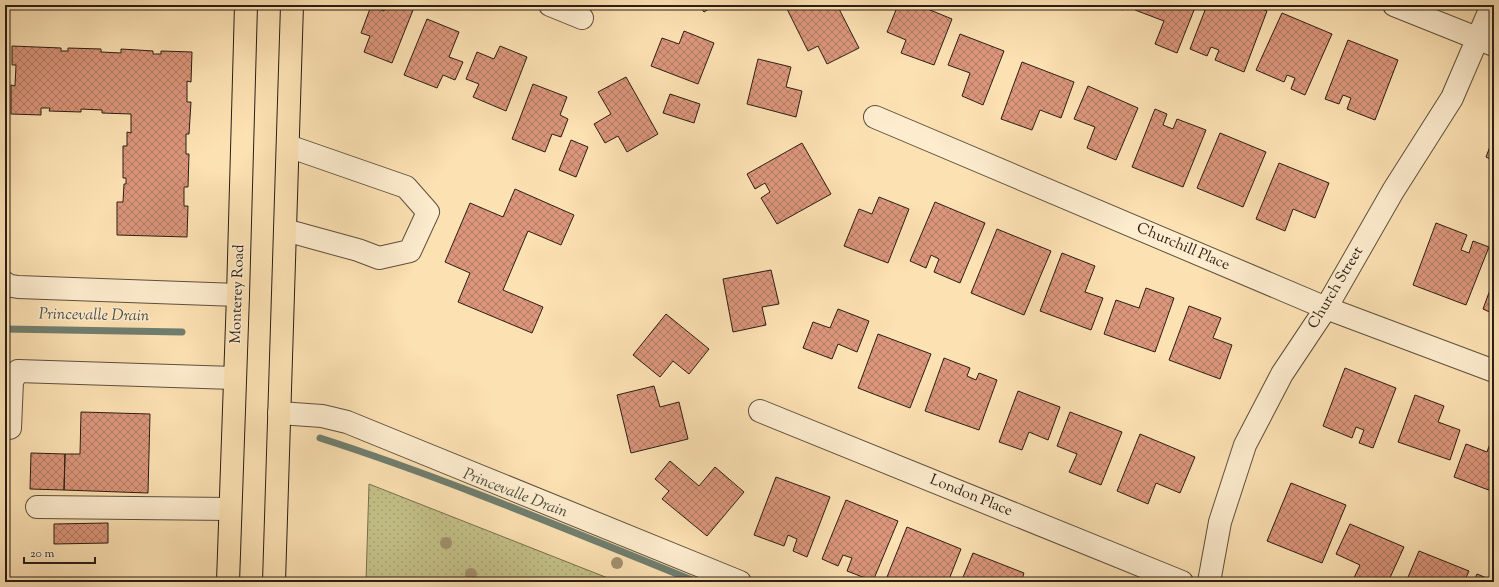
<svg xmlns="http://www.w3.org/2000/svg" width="1499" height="587" viewBox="0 0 1499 587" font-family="'Sorts Mill Goudy',serif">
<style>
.park{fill:url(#park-dots);stroke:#77704e}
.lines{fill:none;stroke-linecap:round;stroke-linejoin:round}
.stream{stroke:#707e6f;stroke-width:7}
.building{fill:url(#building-cross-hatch);stroke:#2a1e14}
.minor-casing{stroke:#5e4f3c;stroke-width:24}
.major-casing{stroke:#2a1e14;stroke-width:24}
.minor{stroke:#fdecce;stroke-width:22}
.major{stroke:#fce1b3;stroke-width:22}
.tree{fill:#a2916f}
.labels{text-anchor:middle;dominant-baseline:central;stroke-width:3;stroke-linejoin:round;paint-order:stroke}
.street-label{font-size:15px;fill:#2a1e14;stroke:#fdecce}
.water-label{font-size:16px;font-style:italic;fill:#4d4e42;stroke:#fdecce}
</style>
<defs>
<pattern id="park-dots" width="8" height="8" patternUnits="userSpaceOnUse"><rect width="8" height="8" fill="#c4c189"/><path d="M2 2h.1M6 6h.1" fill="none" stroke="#a9a575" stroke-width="1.8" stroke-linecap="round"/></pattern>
<pattern id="building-cross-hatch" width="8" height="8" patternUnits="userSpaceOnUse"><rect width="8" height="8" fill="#db967b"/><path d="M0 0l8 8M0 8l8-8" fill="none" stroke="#b27a64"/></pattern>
</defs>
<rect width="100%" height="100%" fill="#fce1b3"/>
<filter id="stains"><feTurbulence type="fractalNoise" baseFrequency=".005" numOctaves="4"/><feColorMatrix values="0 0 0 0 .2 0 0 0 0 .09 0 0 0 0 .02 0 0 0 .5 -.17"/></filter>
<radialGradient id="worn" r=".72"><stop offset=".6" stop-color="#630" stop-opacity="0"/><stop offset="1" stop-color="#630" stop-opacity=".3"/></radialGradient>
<path class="park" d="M369,484L618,582H366Z"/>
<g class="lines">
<path class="stream" d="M5,329L182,332
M320,438C448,479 573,532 697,582"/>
</g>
<path class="building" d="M387,5H415L392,63L364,52L370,36L361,33L371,6L384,11Z
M699,5H715L704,12Z
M785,5H815V6L818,5H837L859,48L827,64L818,46L808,51Z
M898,5H918L952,19L934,65L901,53L906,40L887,32Z
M1109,5H1125L1123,10Z
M1137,5H1196L1177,53L1155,44L1164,21L1135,10Z
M1207,5H1251L1267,11L1244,72L1215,60L1219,50L1211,47L1207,56L1190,49Z
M1282,13L1332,34L1305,95L1291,89L1295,78L1287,75L1284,82L1256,70Z
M427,19L459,32L449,57L463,62L455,80L443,75L437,88L404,75Z
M684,31L714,43L698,84L651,66L662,38L679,44Z
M960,34L1004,51L983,105L962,96L970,73L948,65Z
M1348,40L1398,60L1375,120L1347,109L1351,98L1343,95L1339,104L1325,99Z
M12,46L61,48V51H68V48L101,49V52L121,53V49L153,51V54H161V51L192,52L191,82L187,81V102H191L189,134H186V154H189L188,187H184V206H188L187,237L117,235V202H123L124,184H126V178H123V146H127V132L131,133V114L102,113V110L81,109V112L49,111L50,108H41V115L11,114V85L15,86L16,65H12Z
M500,46L527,57L506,111L473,97L479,84L466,79L477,52L494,59Z
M758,59L791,67L786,87L802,91L796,117L747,104Z
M1022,62L1074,82L1061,118L1040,110L1032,130L1001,119Z
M626,77L658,134L627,152L618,136L605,143L594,124L611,114L598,92Z
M533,84L567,97L560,115L568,119L561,137L552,134L545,152L512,139Z
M1088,86L1138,108L1116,160L1087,148L1095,127L1074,119Z
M670,94L700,104L694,123L663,113Z
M1155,109L1167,114L1163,125L1173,129L1177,119L1206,130L1183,187L1132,167Z
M1220,133L1266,152L1243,207L1197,188Z
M1494,136V161L1486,157Z
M571,140L588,147L576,177L559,170Z
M802,143L831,194L777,224L761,198L770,192L765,183L755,189L747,174Z
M1279,163L1329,183L1315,218L1293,209L1285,231L1256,219Z
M515,189L574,215L561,245L528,231L503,290L543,307L532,333L458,302L470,273L445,262L470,203L503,217Z
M879,197L909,209L888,263L844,246L859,209L872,214Z
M935,202L985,223L960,283L934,272L939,259L931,255L926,268L910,261Z
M1436,223L1467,235L1461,250L1469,253L1473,241L1489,247L1466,305L1413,285Z
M997,229L1051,251L1024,315L971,293Z
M1062,253L1095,266L1085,292L1103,298L1091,330L1040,311Z
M771,270L779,304L762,307L766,325L733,332L723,279Z
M1494,279V314L1483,309Z
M1146,288L1174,298L1155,352L1104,334L1116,300L1139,308Z
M1189,306L1221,318L1213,338L1232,345L1220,379L1169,360Z
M838,309L869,321L857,352L838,344L832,359L803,348L813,322L830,328Z
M666,314L709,349L689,374L673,361L660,377L633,355Z
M878,334L931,354L910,408L858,388Z
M944,358L970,368L967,376L976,380L979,373L997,380L979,430L925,411Z
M1345,368L1396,388L1373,448L1359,443L1364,430L1356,427L1352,438L1323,426Z
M654,386L660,407L679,402L688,439L631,453L617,395Z
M1018,391L1060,407L1048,440L1029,432L1022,450L999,442Z
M1415,395L1444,406L1438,422L1460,430L1450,460L1398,442Z
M81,412L150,414L148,493L64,490L65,454H80Z
M1070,412L1122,432L1101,485L1069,472L1077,454L1057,446Z
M1494,433V492L1454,477L1466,444L1487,452Z
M1140,434L1195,457L1180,493L1156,483L1148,504L1117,491Z
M31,453L65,454L64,490L30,489Z
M670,461L699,486L715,467L744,492L707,536L662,499L669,491L655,479Z
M776,477L830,497L807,557L793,551L797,539L788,535L784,546L754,535Z
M1291,483L1346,505L1322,563L1267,541Z
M846,500L898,521L873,581L847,571L852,558L843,555L838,566L822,559Z
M108,523V543L54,544V524Z
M1350,524L1404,547L1388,582H1352L1360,565L1336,554Z
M907,527L961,549L948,582H885Z
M1419,551L1469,571L1464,582H1406Z
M973,553L1024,573L1021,582H961Z
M1477,574L1494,581V582H1473Z
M1037,578L1048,582H1035Z"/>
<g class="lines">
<defs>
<path id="minor" d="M550,5L582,18
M1394,5L1494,45
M875,117L1326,308L1494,371
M285,230L358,250L379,258L410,251L428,212L406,187L288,146
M5,283L6,285L18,287L238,295
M760,411L1182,582
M279,413L322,416L347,422L740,582
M10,428L12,381L18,371L234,378
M37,507L230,509
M1209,582L1220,522L1245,445L1282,374L1326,308L1393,191L1452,98L1492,5"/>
<path id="major" d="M228,582L238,295L246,5
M274,582L292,5"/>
</defs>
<use href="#minor" class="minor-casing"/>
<use href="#major" class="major-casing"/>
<use href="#minor" class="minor"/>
<use href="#major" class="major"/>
</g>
<g class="tree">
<circle cx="446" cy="543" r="6"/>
<circle cx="617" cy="563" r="6"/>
<circle cx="471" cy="574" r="6"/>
</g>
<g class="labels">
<g class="street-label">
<text transform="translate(1183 247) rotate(23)">Churchill Place</text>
<text transform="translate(1336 288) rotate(-59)">Church Street</text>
<text transform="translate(238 294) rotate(-88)">Monterey Road</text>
<text transform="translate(971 496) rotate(22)">London Place</text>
</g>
<g class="water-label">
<text transform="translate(94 316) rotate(1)">Princevalle Drain</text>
<text transform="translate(515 494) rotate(21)">Princevalle Drain</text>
</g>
</g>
<rect width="1499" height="587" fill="none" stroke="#fce1b3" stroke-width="20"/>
<rect x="6" y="6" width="1487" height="575" fill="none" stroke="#2a1e14" stroke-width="2"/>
<rect x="10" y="10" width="1479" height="567" fill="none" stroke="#2a1e14"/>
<path d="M24 557v6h71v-6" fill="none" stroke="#2a1e14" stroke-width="2"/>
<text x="30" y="557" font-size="12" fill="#2a1e14" stroke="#fdecce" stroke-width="3" paint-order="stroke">20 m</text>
<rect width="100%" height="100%" filter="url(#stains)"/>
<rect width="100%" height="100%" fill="url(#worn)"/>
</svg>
